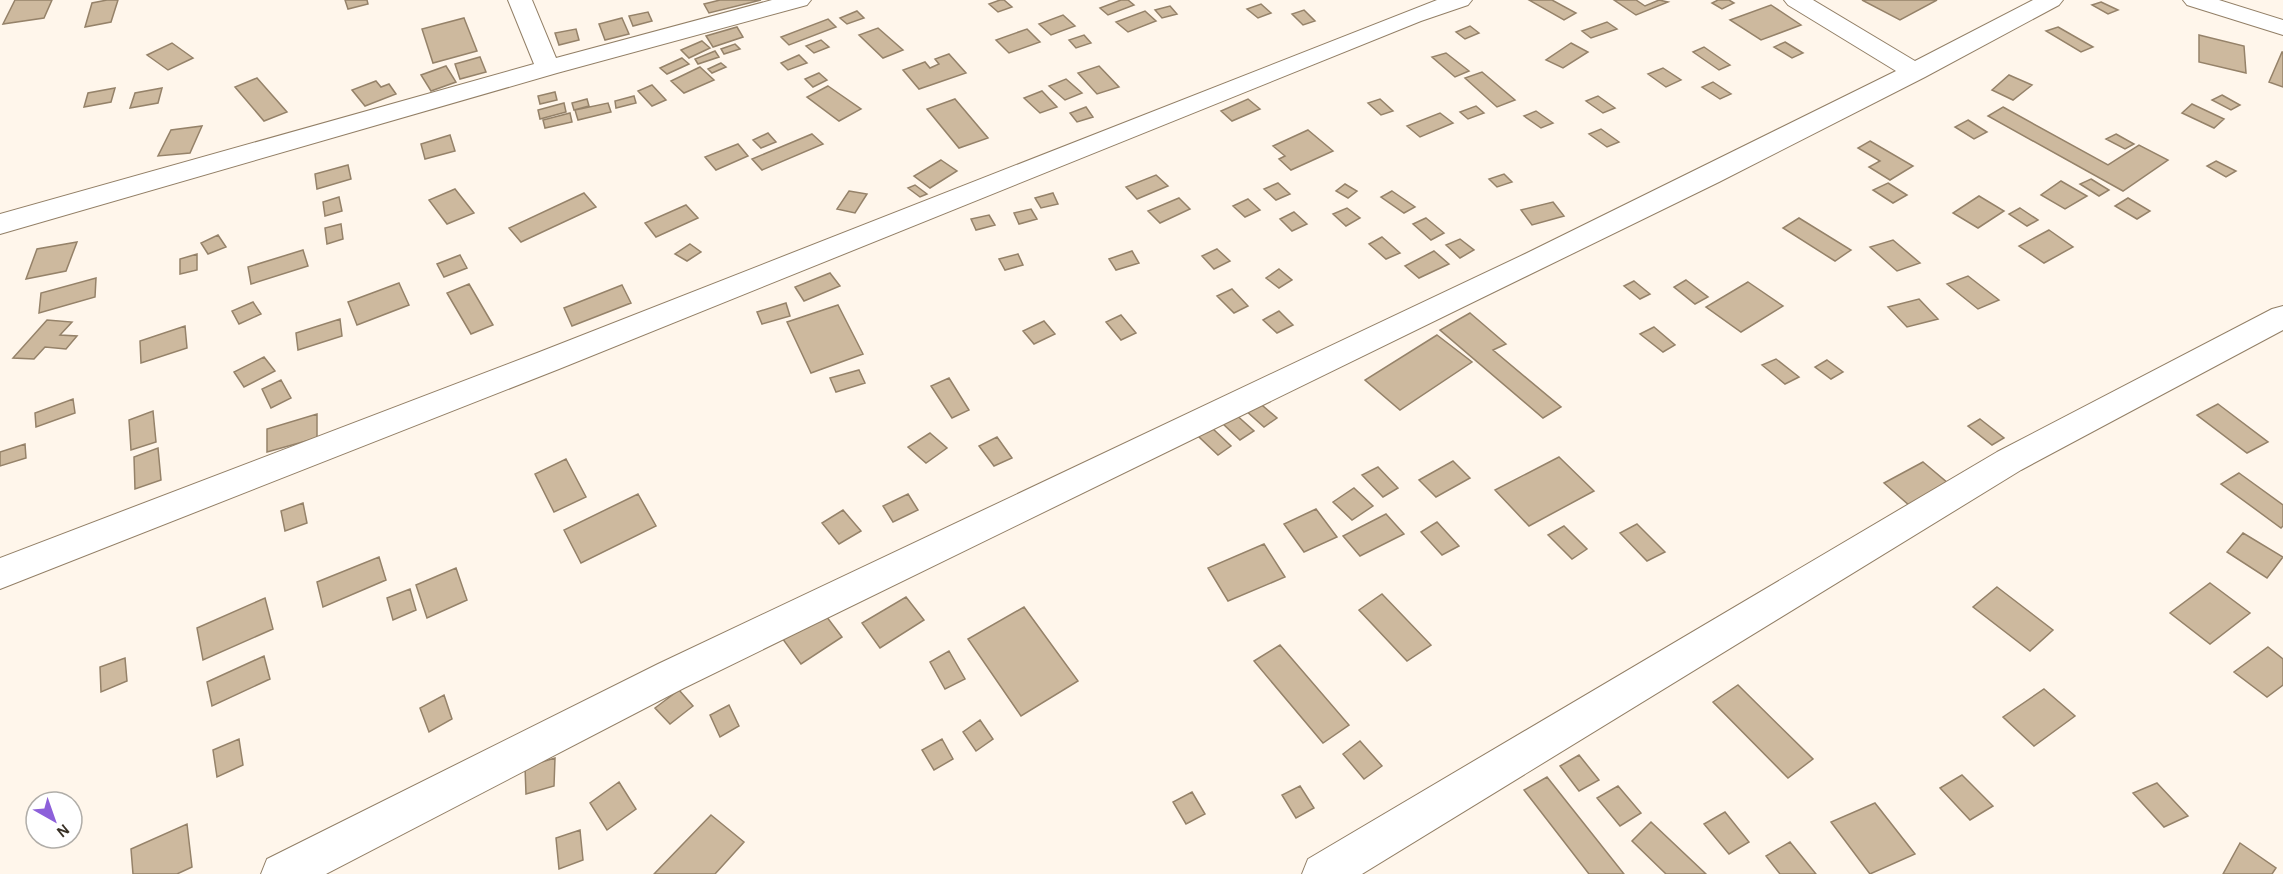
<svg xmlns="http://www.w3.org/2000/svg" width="2283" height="874" viewBox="0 0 2283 874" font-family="'Alegreya Sans',sans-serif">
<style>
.building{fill:#cdb99e;stroke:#958269;stroke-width:1.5}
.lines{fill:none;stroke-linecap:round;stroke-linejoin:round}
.minor-casing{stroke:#927f66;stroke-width:2}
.minor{fill:#fff;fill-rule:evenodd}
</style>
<rect width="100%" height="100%" fill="#fff6eb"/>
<path class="building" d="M15,0H52L44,18L3,24Z
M107,0H118L111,22L85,27L92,3Z
M345,0H367L368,4L348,9Z
M720,0H761L709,13L704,4Z
M1000,0H1004L1012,7L998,12L989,4Z
M1121,0H1128L1134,5L1108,15L1100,8Z
M1529,0H1552L1576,13L1564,20Z
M1614,0H1636L1645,6L1659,0L1668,2L1636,15Z
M1718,0H1729L1734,3L1722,9L1712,3Z
M1862,0H1937L1900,20Z
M2101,2L2118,10L2108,14L2092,5Z
M1261,4L1271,13L1258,18L1247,9Z
M1771,5L1801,25L1761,40L1730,20Z
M1170,6L1177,14L1162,18L1155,10Z
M1304,10L1315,21L1303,25L1292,14Z
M857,11L864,18L847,24L840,18Z
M1145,11L1156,21L1128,32L1116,22Z
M648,12L652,21L633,26L629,16Z
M1063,15L1075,26L1051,35L1039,24Z
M464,18L477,51L433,63L422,29Z
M622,18L629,34L605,40L599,24Z
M828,19L836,27L789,45L781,37Z
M1607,22L1617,29L1591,38L1582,31Z
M1470,26L1479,33L1465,39L1456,32Z
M737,27L743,37L713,47L706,36Z
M2058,27L2093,47L2081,52L2046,31Z
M878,28L903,50L883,58L859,35Z
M576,29L579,40L559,45L555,33Z
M1027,29L1040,42L1009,53L996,40Z
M1084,35L1091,43L1076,48L1069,40Z
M2199,35L2244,46L2246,73L2199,62Z
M821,40L829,47L814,53L806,46Z
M702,41L710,48L689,58L681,50Z
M1785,42L1803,53L1792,58L1774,47Z
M172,43L193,58L168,70L147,55Z
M1571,43L1588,52L1563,68L1546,60Z
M735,44L740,49L724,54L721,49Z
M1704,47L1730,65L1719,70L1693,52Z
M715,51L719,57L698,64L695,59Z
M2282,52H2283V87L2269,82Z
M1446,53L1469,71L1455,77L1432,57Z
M949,54L966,73L919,89L903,70L925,62L930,68L939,64L935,59Z
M799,55L807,63L788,70L781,63Z
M480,57L486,72L460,79L455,64Z
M682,58L689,64L667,74L660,68Z
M721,63L726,67L712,73L708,69Z
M446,66L456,82L431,91L421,75Z
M1099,66L1119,87L1097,94L1078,73Z
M700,67L714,80L684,93L671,81Z
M1663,68L1681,80L1666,87L1648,74Z
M1482,72L1515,100L1497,107L1465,78Z
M819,73L827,80L813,87L805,79Z
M2009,75L2032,85L2013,100L1992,90Z
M257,78L287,112L264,121L235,87Z
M1066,79L1082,93L1065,100L1049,86Z
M376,81L381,87L389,84L396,94L365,106L352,90Z
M1713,82L1731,94L1720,99L1702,87Z
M652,85L666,100L652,106L638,91Z
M828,86L861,109L839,121L807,97Z
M115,88L111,102L84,107L88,93Z
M162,88L158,103L130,108L135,93Z
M1042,91L1057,107L1040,113L1024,98Z
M555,92L557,100L540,104L538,96Z
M2222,95L2240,105L2231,110L2212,100Z
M634,96L636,103L616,108L615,101Z
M1598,96L1615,108L1603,113L1586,101Z
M587,99L589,106L574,110L572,103Z
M955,99L988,138L959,148L927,109Z
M1248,99L1260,109L1232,121L1221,111Z
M1380,99L1393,111L1381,115L1368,103Z
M564,103L566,112L540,119L538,110Z
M608,103L611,112L578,120L575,110Z
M2192,104L2224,119L2214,128L2182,113Z
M1476,106L1484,113L1468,119L1460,112Z
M1086,107L1093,117L1077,122L1070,113Z
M2003,107L2108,165L2139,145L2168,160L2123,191L1988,116Z
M1536,111L1553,123L1541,128L1524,116Z
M570,113L572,122L545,128L543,120Z
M1440,113L1453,123L1420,137L1407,126Z
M1968,120L1987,132L1974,139L1955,127Z
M202,126L190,153L158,156L171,130Z
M1601,129L1619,142L1607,147L1589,134Z
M1308,130L1333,151L1291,170L1279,159L1285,156L1273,146Z
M768,133L776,142L761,148L753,140Z
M812,134L823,144L762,170L752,159Z
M2116,134L2134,144L2125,149L2106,139Z
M450,135L455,151L425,159L421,144Z
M1870,141L1913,166L1890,180L1869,167L1880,161L1858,148Z
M738,144L748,156L716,170L705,157Z
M941,160L957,171L930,188L914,176Z
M2216,161L2236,171L2226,177L2207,166Z
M348,165L351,179L317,189L315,174Z
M1504,174L1512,182L1497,187L1489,179Z
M1156,175L1168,186L1137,199L1126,187Z
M2091,179L2109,190L2099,196L2080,184Z
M2061,181L2087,196L2065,209L2041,195Z
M1278,183L1290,194L1276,200L1264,189Z
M1888,183L1907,195L1893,203L1873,190Z
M1345,184L1357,191L1348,198L1336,191Z
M915,185L927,194L920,197L908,188Z
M455,189L474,213L447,224L429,200Z
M849,191L867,194L855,213L837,209Z
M1392,191L1415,207L1404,213L1381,197Z
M584,193L596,207L521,242L509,228Z
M1053,193L1058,204L1041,208L1035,198Z
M1979,196L2004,211L1978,228L1953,213Z
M339,197L342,211L325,216L323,202Z
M1179,198L1190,209L1160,223L1148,211Z
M2128,198L2150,211L2137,219L2115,206Z
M1248,199L1260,210L1245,217L1233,206Z
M1553,202L1564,216L1532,225L1521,210Z
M686,205L698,218L656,237L645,223Z
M1347,208L1360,218L1346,226L1333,214Z
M2020,208L2038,220L2027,226L2009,214Z
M1031,209L1037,219L1019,224L1014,213Z
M1294,212L1307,224L1292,231L1280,219Z
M989,215L995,225L976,230L971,219Z
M1426,218L1444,233L1431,240L1413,224Z
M1799,218L1851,250L1835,261L1783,228Z
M341,224L343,239L327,244L325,228Z
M2049,230L2073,247L2044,263L2019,246Z
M218,235L226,247L208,254L201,243Z
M1382,237L1400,253L1386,259L1369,244Z
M1460,239L1474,250L1460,258L1446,245Z
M1893,240L1920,263L1897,271L1870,247Z
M77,242L66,271L26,279L37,249Z
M690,244L701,252L687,261L675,254Z
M1217,249L1230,261L1214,269L1202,256Z
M303,250L308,266L251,284L248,267Z
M1132,251L1139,263L1116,270L1109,259Z
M1434,251L1449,264L1419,278L1405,266Z
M197,254V270L180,274V259Z
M1018,254L1023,265L1005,270L999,259Z
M460,255L467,268L444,277L437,264Z
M1279,269L1292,280L1279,288L1266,278Z
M830,273L840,286L804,301L795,287Z
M1968,276L1999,300L1978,309L1947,284Z
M96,278L95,297L39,313L41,293Z
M1686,280L1708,297L1695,304L1674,287Z
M1634,281L1650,294L1640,299L1624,286Z
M1748,282L1783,306L1741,332L1706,307Z
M399,283L409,305L357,325L348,302Z
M469,284L493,325L471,334L447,293Z
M622,285L631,303L572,326L564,308Z
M1232,289L1248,306L1234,313L1217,296Z
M1919,299L1938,319L1907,327L1888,307Z
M253,302L261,314L239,324L232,311Z
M786,303L790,316L762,324L757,312Z
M838,305L863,354L811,373L787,322Z
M1279,311L1293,325L1277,333L1263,320Z
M1470,313L1506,344L1493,350L1561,407L1543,418L1440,330Z
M1121,315L1136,333L1121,340L1106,322Z
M340,319L342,336L298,350L296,333Z
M47,320L72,322L60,335L77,336L66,349L45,347L34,359L13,358Z
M1044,321L1055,334L1034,344L1023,331Z
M185,326L187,348L141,363L140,341Z
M1654,327L1675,345L1663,352L1640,334Z
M1437,335L1472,362L1400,410L1365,380Z
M264,357L275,371L244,387L234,372Z
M1776,359L1799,377L1785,384L1762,365Z
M1827,360L1843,372L1831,379L1815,367Z
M859,370L865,383L836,392L830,378Z
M949,378L969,410L952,418L931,386Z
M281,380L291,398L271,408L262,389Z
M73,399L75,413L36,427L35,413Z
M1256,400L1277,418L1264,427L1243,408Z
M2218,404L2268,442L2247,453L2197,415Z
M153,411L156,442L131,450L129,420Z
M1233,412L1254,431L1240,440L1220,421Z
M317,414V438L267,452V429Z
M1980,419L2004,438L1992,445L1968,426Z
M1211,427L1231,446L1218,455L1198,436Z
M930,433L947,448L926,463L908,447Z
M997,437L1012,458L994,466L979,446Z
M25,444L26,458L0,466V452Z
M158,448L161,480L135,489L134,457Z
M1559,457L1594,491L1529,526L1495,490Z
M566,459L586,497L554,512L535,474Z
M1453,461L1470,478L1436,497L1419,480Z
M1923,462L1949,484L1910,506L1884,483Z
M1378,467L1398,488L1383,497L1362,475Z
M2239,473L2283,505V526L2281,528L2221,484Z
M1354,488L1373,506L1352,520L1333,502Z
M638,494L656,526L581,563L564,530Z
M908,494L918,510L893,522L883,506Z
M303,503L307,523L285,531L281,511Z
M1316,509L1337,537L1304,552L1284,524Z
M843,510L861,531L839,544L822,523Z
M1386,514L1404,534L1360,556L1343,536Z
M1437,522L1459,546L1442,555L1421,532Z
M1637,524L1665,552L1647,561L1620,533Z
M1564,526L1587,549L1572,559L1548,535Z
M2243,533L2283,557L2267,578L2227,552Z
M1264,544L1285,577L1228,601L1208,568Z
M379,557L386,580L323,607L317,582Z
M456,568L467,600L427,618L416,585Z
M2210,583L2250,613L2210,644L2170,613Z
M1997,587L2053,630L2030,651L1973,607Z
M410,589L416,610L393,620L387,598Z
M1382,594L1431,645L1407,661L1359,610Z
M906,597L924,620L880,648L862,623Z
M265,598L273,629L203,660L197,628Z
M1024,607L1078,681L1021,716L968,639Z
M823,612L842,637L801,664L782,638Z
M1280,645L1349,725L1323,743L1254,661Z
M2268,647L2283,659V685L2267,697L2234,672Z
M949,651L965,679L945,689L930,662Z
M264,656L270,679L212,706L207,682Z
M125,658L127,681L101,692L100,667Z
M1738,685L1813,759L1788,778L1713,702Z
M2044,689L2075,716L2034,746L2003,717Z
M679,690L693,706L670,724L655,708Z
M444,695L452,719L429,732L420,708Z
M729,705L739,726L720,737L710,715Z
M980,720L993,739L976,751L963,732Z
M239,739L243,765L217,777L213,750Z
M942,739L953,759L934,770L922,750Z
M1360,741L1382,766L1364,779L1343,754Z
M1579,755L1599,780L1579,791L1560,766Z
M555,758L554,786L526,794L525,767Z
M1962,775L1993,806L1970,820L1940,788Z
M1547,777L1624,874H1589L1524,790Z
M619,782L636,809L607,830L590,803Z
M2157,783L2188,816L2164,827L2133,793Z
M1300,786L1314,808L1296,818L1282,795Z
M1618,786L1641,813L1620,826L1597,798Z
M1192,792L1205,814L1186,824L1173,802Z
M1875,803L1915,854L1870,874L1831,822Z
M1725,812L1749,842L1729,854L1704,824Z
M711,815L744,842L715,874H654Z
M1651,822L1706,874H1666L1632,841Z
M187,824L192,867L177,874H133L131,849Z
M580,830L583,860L559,869L556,838Z
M1790,842L1816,874H1780L1766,856Z
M2240,843L2276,868L2272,874H2223Z"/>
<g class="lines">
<defs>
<path id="minor" d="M508,0H532L556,58L772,0H811L807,5L557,73L0,234V214L534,64Z
M1437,0H1472L1468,5L1421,21L559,369L0,589V558L537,353Z
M1784,0H1813L1915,61L2033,0H2063L2059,5L1925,77L1719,182L684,688L326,874H261L267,859L658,664L1527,253L1896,71L1788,5Z
M2183,0H2219L2283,20V35L2187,5Z
M2283,306V330L2021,470L1362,874H1302L1308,859L1997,452L2272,309Z"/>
</defs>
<use href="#minor" class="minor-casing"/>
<use href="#minor" class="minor"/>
</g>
<g transform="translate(54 820) rotate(140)"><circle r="28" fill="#ffffff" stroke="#b0ada8" stroke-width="1.5"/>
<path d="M0-4.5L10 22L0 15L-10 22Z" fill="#8d60da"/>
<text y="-9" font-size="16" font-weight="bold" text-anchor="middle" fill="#393126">N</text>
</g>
</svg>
